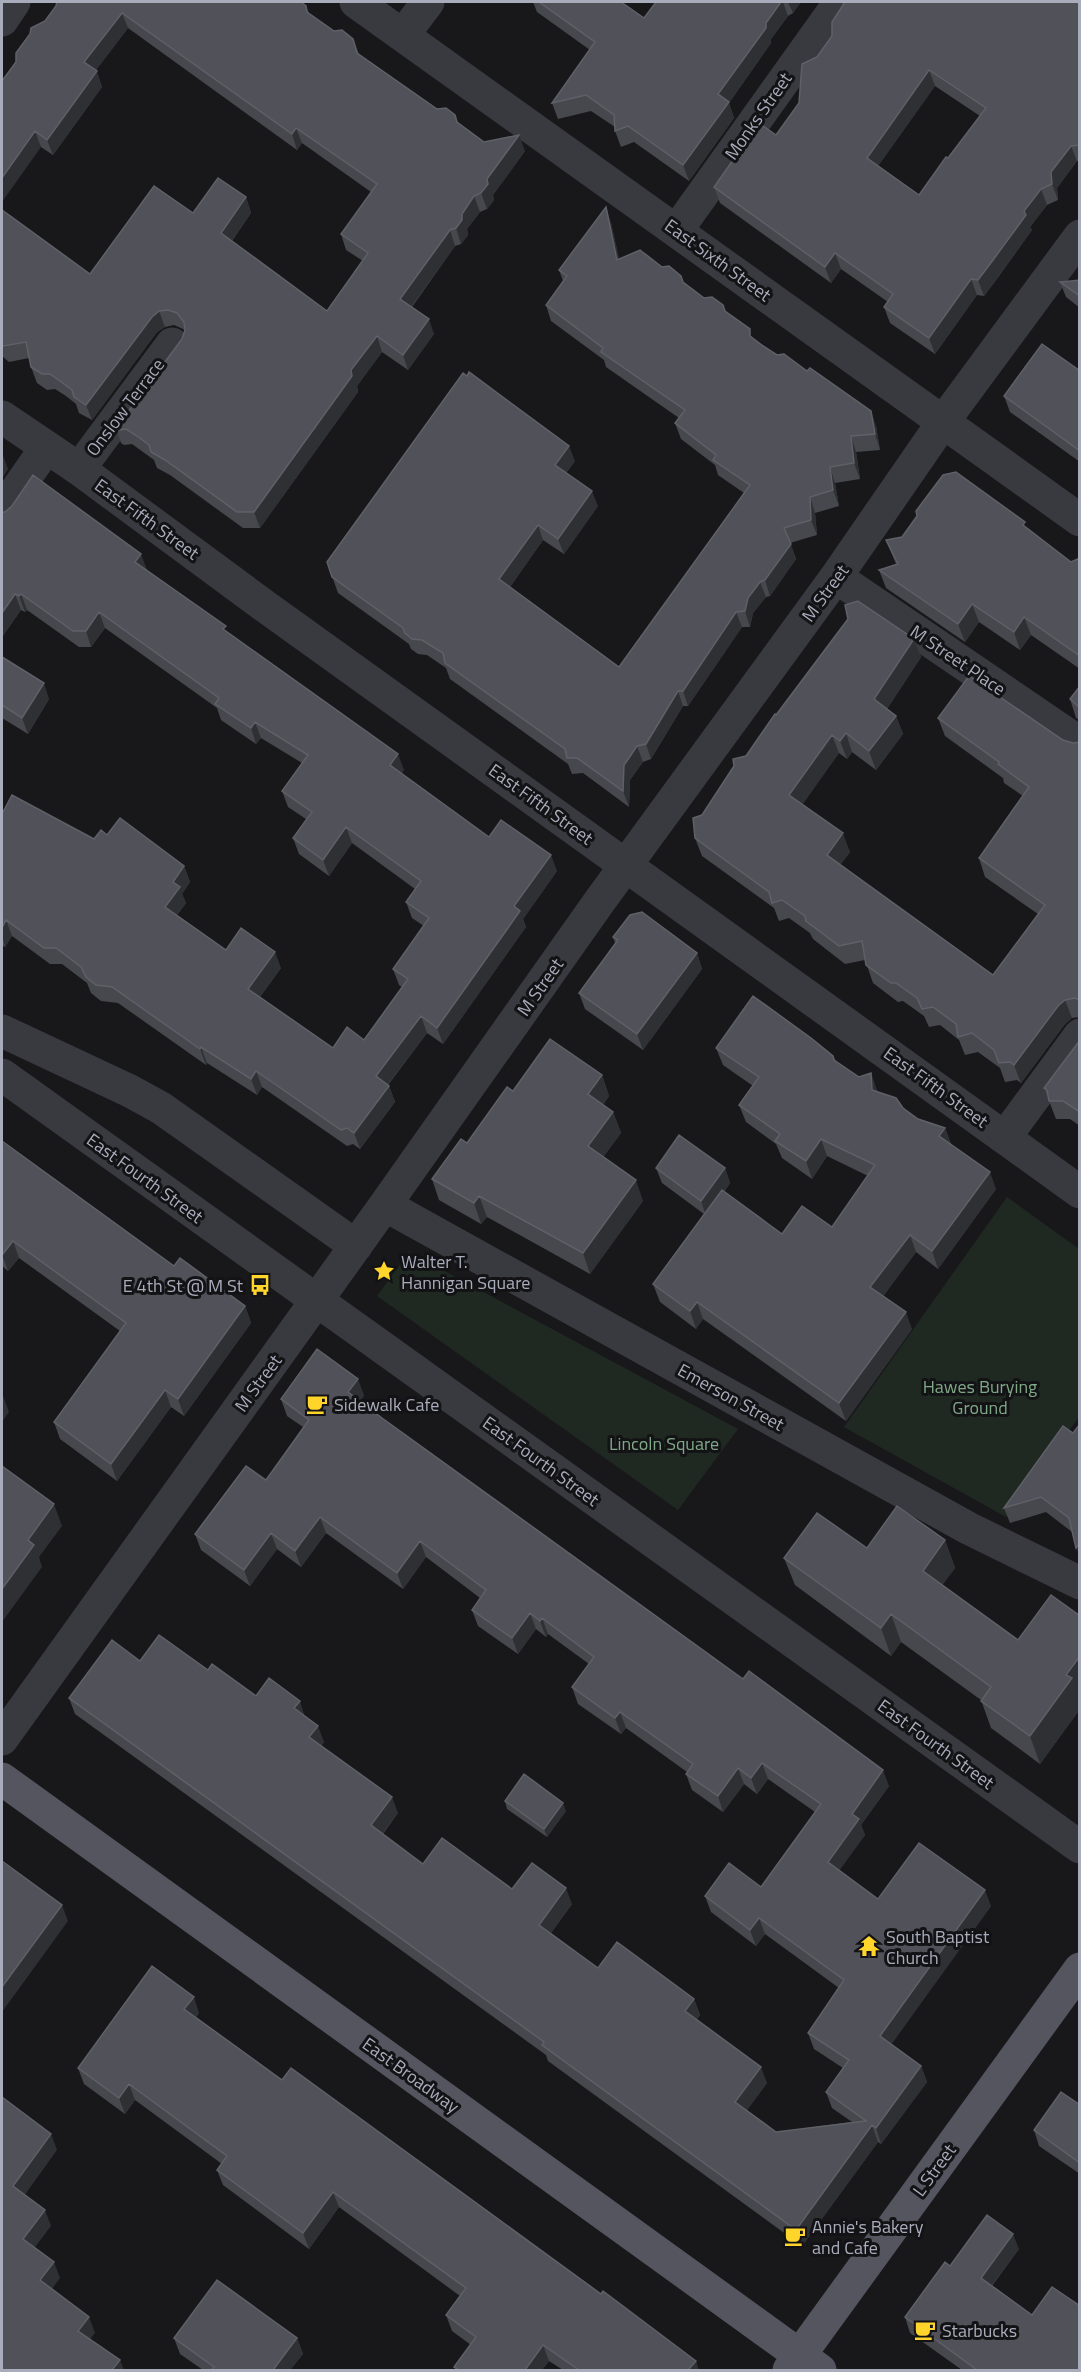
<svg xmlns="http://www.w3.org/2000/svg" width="1081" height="2372" viewBox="0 0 1081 2372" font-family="'Titillium Web',sans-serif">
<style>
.green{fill:#1f2922}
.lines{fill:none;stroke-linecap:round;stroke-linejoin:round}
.minor{stroke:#393940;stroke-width:33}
.major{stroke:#54555f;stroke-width:33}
.wall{fill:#46484d;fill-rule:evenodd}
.shaded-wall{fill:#2f3034}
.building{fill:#515259;stroke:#5f6068;stroke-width:1.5;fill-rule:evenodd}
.labels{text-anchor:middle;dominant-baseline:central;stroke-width:6;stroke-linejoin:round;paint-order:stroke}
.street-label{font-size:18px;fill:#a9acbb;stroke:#131316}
.poi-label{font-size:18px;fill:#a9acbb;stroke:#131316;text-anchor:start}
.park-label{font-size:18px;fill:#7fa887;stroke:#131316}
</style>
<rect width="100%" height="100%" fill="#18181b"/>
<path class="green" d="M1007,1197L1079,1249V1417L1006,1517L844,1427Z
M409,1252L738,1429L678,1510L377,1296Z"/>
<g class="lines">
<path class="minor" d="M356,2L1080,520
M2,20L14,2
M403,35L428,2
M677,230L840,2
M2,417L79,469L266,607L1080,1192
M79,469L172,344
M2,511L46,448
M836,577L1080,743
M2,1031L130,1091L161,1108L356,1246
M2,1075L1080,1847
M1005,1137L1080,1035
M385,1205L968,1528L1080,1583
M2,1739L385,1205L599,902L836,577L943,422L1080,236"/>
<path class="major" d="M2,1779L820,2370
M789,2370L1080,1969"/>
</g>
<path class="wall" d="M533,2H621L644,18L656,2H801L793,13L788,16L771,39V43L729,103L734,118L689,181L634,142L621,147L615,131V127L591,111L558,119L552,103L590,50L537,12Z
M1080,2V161H1077L1057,188L1058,200L1047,205L1030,227L1032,230L999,276L984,296L977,295L935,354L890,323L884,307L888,302L841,269L831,283L720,203L714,187L776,135L799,103L817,57L832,36ZM935,86L980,116L948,158L919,195L878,166Z
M56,6H306L309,13L334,31L353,39L359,54L437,109L455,115L458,123L484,142L525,151L493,195L494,200L487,209L480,212L467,229L468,235L461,244L455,246L412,307L434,334L408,370L382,352L357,386L358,392L260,528H243L170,475L157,468L154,460L132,444L124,445L121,443L116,428L182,339L185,331L183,329L174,325L165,327L157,332L92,420L79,413L76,404L66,396L55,389L47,390L37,383L31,367L29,358L9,362L2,356V210L90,274L193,213L246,197L251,213L232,241L327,311L363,261L346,250L341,234L371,192L302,143L297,150L128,28L96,70L102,87L53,155L41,147L3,80Z
M611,223L619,259L683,282L704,298L725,311L753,338L876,426L880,450L856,452L860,479L835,483L839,506L815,513L817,535L790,543L796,559L770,596L766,597L753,613L750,627H742L688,706H683L651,759L643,762L635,773L630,780L629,807L583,773L572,774L568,764L450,679L446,668L427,655L418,654L411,649L409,644L338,593L327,562L575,461L566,473L598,506L564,554L543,540L510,587L619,667L744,493L718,475L715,465L681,439L675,423L679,418L606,367L604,360L551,321L546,305L563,281L559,270Z
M1080,280V308L1066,297L1060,282Z
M1080,371V462L1010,412L1004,396Z
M2,512L147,570H146L228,633L404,770L401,774L489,837L557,871L523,919L526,927L443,1044L427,1033L388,1085L389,1086L395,1102L360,1149L353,1144L347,1146L262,1087L257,1095L207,1063L206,1065L118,1003L101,1001L91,993L87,983L62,964H50L12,936L5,947L2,945V814L94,839L107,835L184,866L190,882L182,894L186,903L177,915L226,950L281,968L260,997L333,1048L364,1040L402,987L399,985L393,969L424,926L412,918L406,902L415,889L352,843L329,876L299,854L293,838L306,819L288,807L282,791L302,763L261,738L256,744L221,720L217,708L105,628L91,647H79L27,610L25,612L21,610L2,637Z
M1027,529L1071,562L1080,558V669L1031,635L1020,650L979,622L965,642L886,588L879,570L896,564L886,540Z
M914,639L921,657L887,709L896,716L903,734L876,770L852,752L847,759L839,753L802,804L850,852L840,865L993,975L1038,914L985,877L979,858L1023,796L1004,783L1003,778L945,736L938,718L1063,740L1073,743L1080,742V1017L1072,1018L1065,1024L1021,1083L1017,1080L1005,1082L1000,1068L978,1052L965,1055L959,1040L940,1025L929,1027L924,1016L903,1001L898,1002L873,983L865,960L845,964L813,939L810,933L789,918L779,921L774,908L702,856L695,838L702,815L776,715Z
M2,657L49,699L28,734L2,718Z
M1080,686V720L1076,718L1070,699Z
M613,937L697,953L702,969L643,1050L585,1009L579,993L615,943Z
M1080,1040V1126L1070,1119H1056L1044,1088Z
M716,1048L833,1056L836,1061L859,1077L871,1073L877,1092L918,1119L945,1128L951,1144L996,1189L938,1269L916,1252L883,1296L912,1329L846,1421L703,1319L696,1329L660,1302L653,1284L704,1214L662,1183L656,1168H725L730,1183L724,1192L782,1234L832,1227L868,1176L827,1156L812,1179L782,1158L776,1144L746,1122L739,1105L753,1086L723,1065Z
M602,1075L609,1096L603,1105L613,1112L621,1133L603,1157L643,1201L590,1274L487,1217L481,1224L439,1200L432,1179L467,1143L513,1091Z
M2,1141L174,1266L245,1306L251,1323L184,1416L171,1407L117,1481L60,1439L54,1422L120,1331L19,1258L8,1271L2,1266Z
M364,1395L360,1401L382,1418L889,1786L861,1825L865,1835L839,1870L878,1899L991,1906L891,2044L921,2066L927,2082L881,2144L878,2142L802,2246L548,2061L546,2055L75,1714L69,1698L140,1661L208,1670L256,1696L305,1716L324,1742L321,1746L398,1813L383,1834L423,1864L512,1889L572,1904L551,1933L598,1968L694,1999L700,2015L697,2019L767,2083L747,2110L776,2132L852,2122L832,2108L826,2092L843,2068L814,2049L808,2033L839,1988L765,1934L756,1946L711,1912L705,1896L761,1887L815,1812L768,1779L757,1794L744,1784L723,1812L692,1790L686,1774L687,1772L626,1728L621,1734L578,1704L572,1687L589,1664L548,1634L546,1637L536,1629L518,1654L478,1626L472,1610L480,1598L426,1557L403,1589L326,1533L301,1567L277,1549L250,1586L201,1550L195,1534L266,1480L303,1427L287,1416L281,1399Z
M1073,1433L1072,1532L1046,1512L1010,1523L1004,1508Z
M945,1540L955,1568L942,1585L1018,1640L1080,1616V1709L1040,1764L991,1728L981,1700L901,1642L891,1656L795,1585L784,1558Z
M505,1801L566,1811L547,1837L507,1809Z
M199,2013L196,2017L282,2080L699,2370H563L549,2361L542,2370H456L454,2367L471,2345L452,2331L446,2315L460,2296L339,2207L309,2249L223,2185L217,2170L222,2164L135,2100L125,2114L84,2084L78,2068Z
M1080,2105V2174L1039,2146L1034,2130Z
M1019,2249L992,2286L1080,2370H962L910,2333L905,2317L950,2266Z
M174,2338H297L303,2354L290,2370H203L180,2354Z"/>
<path class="shaded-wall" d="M781,2H783L788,16L771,39V43L729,103L734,118L689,181L683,165L718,94Z
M788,2H801L793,13Z
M122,13L128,28L90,78L84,62Z
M929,70L935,86L873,173L867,158Z
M97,71L102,87L53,155L47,140Z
M296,128L302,143L297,150L292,134Z
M35,131L41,147L2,202V178Z
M519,135L525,151L493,195L494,200L487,209L481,193L487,179Z
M1071,146L1077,161L1057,188L1058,200L1052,184L1051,172Z
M1041,189L1047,205L1030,227L1032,230L984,296L978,280L1024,211Z
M474,196L480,212L467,229L468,235L461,244L456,228L462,214Z
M246,197L251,213L226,249L221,233Z
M606,207L611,223L623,275L617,260Z
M450,230L455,246L406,314L400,299Z
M835,253L841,269L831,283L825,267Z
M971,279L977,295L935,354L929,338Z
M159,311L165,327L157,332L92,420L86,405L152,317Z
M429,319L434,334L408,370L403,355Z
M377,336L382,352L357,386L358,392L260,528L254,512L351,370Z
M871,411L876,426L880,450L875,434Z
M851,436L856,452L860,479L854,463Z
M569,446L575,461L560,481L555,465Z
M2,453L8,469L2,479Z
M830,467L835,483L839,506L833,490Z
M592,491L598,506L564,554L558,539Z
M810,497L815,513L817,535L811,520Z
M538,525L543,540L505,594L499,579Z
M791,544L796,559L770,596L765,580Z
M141,554L147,570L141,578L135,562Z
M760,582L766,597L753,613L750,627L745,611L748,598Z
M15,594L21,610L2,637V613Z
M21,594L27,610L25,612L19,596Z
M972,604L979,622L965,642L958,624Z
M99,612L105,628L91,647L86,631Z
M736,612L742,627L688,706L683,691Z
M1024,617L1031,635L1020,650L1014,632Z
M914,639L921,657L881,718L874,699Z
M44,683L49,699L28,734L22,718Z
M678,691L683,706L651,759L646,744Z
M896,716L903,734L876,770L869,751Z
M255,722L261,738L256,744L251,728Z
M846,733L852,752L847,759L840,741Z
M832,735L839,753L796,814L789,795Z
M637,746L643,762L630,780L629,807L623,791L624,765Z
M398,754L404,770L396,782L390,765Z
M346,827L352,843L329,876L323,860Z
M843,833L850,852L834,874L827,855Z
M551,855L557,871L523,919L526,927L443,1044L437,1028L514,906Z
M184,866L190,882L182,894L186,903L171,923L165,907L173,882Z
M6,920L12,936L5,947L2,936V928Z
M275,952L281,968L254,1005L248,989Z
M697,953L702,969L643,1050L637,1034Z
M1065,1000L1072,1018L1065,1024L1021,1083L1014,1065L1058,1006Z
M421,1016L427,1033L382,1092L376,1076Z
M201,1047L207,1063L206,1065L200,1049Z
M256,1071L262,1087L257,1095L251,1079Z
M871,1073L877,1090L878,1107L872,1090Z
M602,1075L609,1096L596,1115L588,1094Z
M389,1086L395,1102L360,1149L354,1133Z
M613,1112L621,1133L596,1167L588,1146Z
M945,1128L951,1145L939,1136Z
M821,1139L827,1156L812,1179L806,1161Z
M725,1168L730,1183L706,1216L701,1201Z
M990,1172L996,1189L938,1269L932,1251Z
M636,1180L643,1201L590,1274L583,1253Z
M479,1196L487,1217L481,1224L474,1203Z
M910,1235L916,1252L877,1305L870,1287Z
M13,1241L19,1258L8,1271L2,1255Z
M697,1302L703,1319L696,1329L690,1311Z
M245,1306L251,1323L184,1416L178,1399Z
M906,1312L912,1329L846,1421L839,1403Z
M358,1379L364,1395L354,1408L348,1392Z
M165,1390L171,1407L117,1481L111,1464Z
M3,1396L9,1412L2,1422V1399Z
M54,1504L62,1526L39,1557L42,1567L2,1622V1589L28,1540Z
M320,1517L326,1533L301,1567L295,1551Z
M271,1533L277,1549L250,1586L244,1570Z
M945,1540L955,1568L933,1598L923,1571Z
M420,1541L426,1557L403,1589L397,1573Z
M1080,1543V1557L1076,1548Z
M530,1613L536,1629L518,1654L512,1638Z
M891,1614L901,1642L891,1656L881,1628Z
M542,1618L548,1634L546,1637L540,1621Z
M1080,1656V1709L1040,1764L1030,1736L1066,1675Z
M300,1701L305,1717L294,1708Z
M620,1712L626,1728L621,1734L615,1718Z
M318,1726L324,1742L315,1753L309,1737Z
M762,1763L768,1779L757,1794L751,1778Z
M738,1768L744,1784L723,1812L718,1796Z
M883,1770L889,1786L861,1825L865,1835L834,1878L828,1862L852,1814Z
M392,1797L398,1813L377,1841L371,1825Z
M563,1803L566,1811L547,1837L544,1829Z
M566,1888L572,1904L545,1941L539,1925Z
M985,1890L991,1906L886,2052L880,2036Z
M62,1905L68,1921L2,2012V1987Z
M759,1918L765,1934L756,1946L750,1930Z
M194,1997L199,2013L190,2025L184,2009Z
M694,1999L700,2015L691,2027L685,2011Z
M921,2066L927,2082L881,2144L876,2128Z
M761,2067L767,2083L741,2118L735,2102Z
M129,2084L135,2100L125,2114L119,2098Z
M872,2125L878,2142L802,2246L796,2230Z
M51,2134L57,2150L19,2203L13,2186Z
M333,2192L339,2207L309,2249L303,2233Z
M45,2210L51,2226L29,2255L23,2239Z
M1013,2234L1019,2249L986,2293L981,2278Z
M54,2262L60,2278L46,2297L40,2280Z
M89,2317L95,2333L84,2347L78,2331Z
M297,2338L303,2354L290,2370H273Z
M543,2345L549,2361L542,2370H525Z
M120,2360L124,2370H112Z
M696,2361L699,2370H688Z"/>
<path class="building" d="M57,2H301L306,6L307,12L334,31L342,30L353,39L357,53L437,109L446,108L455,115L457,122L484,142L519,135L487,179L488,184L481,193L474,196L462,214V220L456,228L450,230L400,299L429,319L403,355L377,336L351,370L352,376L254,512H237L165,460L151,452L149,445L137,436L126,429L119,430L116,428L182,339L185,330L184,322L177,313L168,310L159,311L152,317L86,405L74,397L72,390L60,381L50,374H42L31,367L26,342L3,346L2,345V210L90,274L154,186L193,213L218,178L246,197L221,233L327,311L368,253L341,234L377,184L296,128L292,134L122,13L84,62L97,71L47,140L35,131L2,178V81L16,62V53L30,34L31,28L45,21L56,6Z
M539,2H621L644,18L656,2H781L766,23V28L718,94L729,102L683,165L628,126L615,131L614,115L586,95L552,103L595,42Z
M845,2H1080V145L1071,146L1051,172L1052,184L1041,189L1024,211L1026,215L993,260L978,280L971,279L929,338L884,307L893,294L835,253L825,267L714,187L759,123L776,135L799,103L802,64L817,57L832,36V22ZM929,70L986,108L948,158L946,157L919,195L867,158Z
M606,207L617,260L640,250L662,267L669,266L681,276L683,282L704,298L712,297L723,305L725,311L750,329V336L763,346L777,355L784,354L807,371L810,368L871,411L875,434L851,436L854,463L830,467L833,490L810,497L811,520L784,528L791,544L765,580L760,582L748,598L745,611L736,612L683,691H678L646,744L637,746L629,758L624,765L623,791L577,758H567L565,749L445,663L443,653L422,640L412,639L405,633L403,628L332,577L327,562L463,373L467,376L469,372L569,446L555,465L592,491L558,539L538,525L499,579L619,667L750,485L713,460L716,455L675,423L685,410L601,352L603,348L546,305L567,276L559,270Z
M1080,280V296L1060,282Z
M1042,344L1080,371V451L1004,396Z
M956,472L1025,522L1023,525L1071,562L1080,558V656L1024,617L1014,632L972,604L958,624L879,570L898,564L886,540L902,537L917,516L916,511L943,475Z
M33,475L141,554L135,562L226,626L223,629L398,754L390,765L489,837L501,820L551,855L514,906L520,911L437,1028L421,1016L376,1076L389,1086L354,1133L347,1128L341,1130L256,1071L251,1079L201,1047L200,1049L112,987L96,985L86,977L81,967L56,948H44L6,920L2,928V814L12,795L94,839L101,830L107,835L120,818L184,866L173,882L180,887L165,907L226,950L241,928L275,952L248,989L333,1048L347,1027L364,1040L408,979L393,969L429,918L406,902L421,881L346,827L323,860L293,838L312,812L282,791L308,755L255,722L251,728L215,704L219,698L99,612L86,631H73L21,594L19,596L15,594L2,613V512H5L12,506Z
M858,601L914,639L874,699L896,716L869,751L846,733L840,741L832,735L789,795L843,833L827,855L993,975L1045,905L979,858L1029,787L998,764L999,762L938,718L969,676L1063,740L1073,743L1080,742V1000L1075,998L1065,1000L1058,1006L1014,1065L1010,1062L999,1063L994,1050L972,1033L958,1037L956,1024L933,1007L922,1009L917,998L896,983H891L866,965L862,941L839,946L806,921L805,916L782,900L772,903L769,892L695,838L693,818L702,815L734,766L733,759L746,756L775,714L776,715L848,619L845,605Z
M2,657L44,683L22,718L2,705Z
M1080,686V708L1070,699Z
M642,912L697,953L637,1034L579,993L618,940L613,937L630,915Z
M753,996L811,1038L833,1056L834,1060L859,1077L871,1073L872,1090L896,1098L903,1108L918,1119L945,1128L939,1136L990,1172L932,1251L910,1235L870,1287L906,1312L839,1403L697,1302L690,1311L653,1284L722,1190L782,1234L802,1206L832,1227L875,1165L821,1139L806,1161L775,1141L780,1134L739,1105L759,1077L716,1048Z
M550,1039L602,1075L588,1094L613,1112L588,1146L636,1180L583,1253L479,1196L474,1203L432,1179L461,1139L467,1143L507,1087L513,1091Z
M1080,1040V1112L1063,1101H1049L1047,1090L1044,1088Z
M679,1135L725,1168L701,1201L656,1168Z
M2,1141L174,1266L180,1258L245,1306L178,1399L165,1390L111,1464L54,1422L126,1323L13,1241L2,1255Z
M317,1349L358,1379L348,1392L382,1418L743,1679L749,1671L883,1770L852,1814L859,1819L828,1862L878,1899L919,1843L985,1890L880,2036L921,2066L876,2128L872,2125L796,2230L542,2045L544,2042L69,1698L112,1640L140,1661L159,1635L208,1670L212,1664L256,1696L269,1678L300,1701L294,1708L318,1726L309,1737L392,1797L371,1825L423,1864L442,1838L512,1889L532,1863L566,1888L539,1925L598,1968L617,1942L694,1999L685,2011L761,2067L735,2102L776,2132L866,2121L826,2092L849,2060L808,2033L844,1980L759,1918L750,1930L705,1896L729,1863L761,1887L821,1804L762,1763L751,1778L738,1768L718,1796L686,1774L693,1764L620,1712L615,1718L572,1687L594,1657L542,1618L540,1621L530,1613L512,1638L472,1610L486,1590L420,1541L397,1573L320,1517L295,1551L271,1533L244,1570L195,1534L246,1466L266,1480L309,1420L281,1399Z
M1080,1424V1543L1076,1548L1069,1518L1041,1497L1004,1508L1063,1426L1073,1433Z
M2,1466L54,1504L28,1540L34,1545L2,1589Z
M897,1506L945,1540L923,1571L1018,1640L1051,1595L1080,1616V1656L1066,1675L1072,1678L1030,1736L981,1701L991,1687L891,1614L881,1628L784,1558L817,1513L867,1548Z
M524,1774L563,1803L544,1829L505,1801Z
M2,1861L62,1905L2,1987Z
M152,1966L194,1997L184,2009L282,2080L291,2068L601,2294L603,2291L696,2361L688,2370H579L543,2345L525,2370H459L454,2367L476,2337L446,2315L466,2288L333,2192L303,2233L217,2170L227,2156L129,2084L119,2098L78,2068Z
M1061,2092L1080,2105V2163L1034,2130Z
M2,2097L51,2134L13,2186L45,2210L23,2239L54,2262L40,2280L89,2317L78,2331L120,2360L112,2370H2Z
M987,2215L1013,2234L981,2278L1032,2315L1052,2287L1080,2306V2370H977L905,2317L945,2262L950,2266Z
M217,2280L297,2338L273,2370H211L214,2367L174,2338Z"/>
<defs>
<symbol id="sight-bare" viewBox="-9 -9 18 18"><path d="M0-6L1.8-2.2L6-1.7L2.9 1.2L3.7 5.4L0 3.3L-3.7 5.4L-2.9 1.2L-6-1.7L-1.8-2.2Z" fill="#ffd52c" stroke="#131316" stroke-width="2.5" paint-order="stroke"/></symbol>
<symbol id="bus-bare" viewBox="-9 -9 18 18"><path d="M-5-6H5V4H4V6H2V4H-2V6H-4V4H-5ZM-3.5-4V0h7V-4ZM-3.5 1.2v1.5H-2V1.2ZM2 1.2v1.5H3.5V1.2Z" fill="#ffd52c" stroke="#131316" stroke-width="2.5" paint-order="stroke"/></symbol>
<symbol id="cafe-bare" viewBox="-9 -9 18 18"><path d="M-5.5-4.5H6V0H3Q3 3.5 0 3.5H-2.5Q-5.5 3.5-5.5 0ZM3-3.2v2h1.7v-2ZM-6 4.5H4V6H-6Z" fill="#ffd52c" stroke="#131316" stroke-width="2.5" paint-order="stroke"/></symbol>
<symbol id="temple-bare" viewBox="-9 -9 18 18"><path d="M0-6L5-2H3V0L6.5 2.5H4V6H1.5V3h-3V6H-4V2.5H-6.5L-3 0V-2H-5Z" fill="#ffd52c" stroke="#131316" stroke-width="2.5" paint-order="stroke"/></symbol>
</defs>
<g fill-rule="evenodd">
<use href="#sight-bare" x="369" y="1256" width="30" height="30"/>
<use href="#bus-bare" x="245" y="1270" width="30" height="30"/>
<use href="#cafe-bare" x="302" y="1389" width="30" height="30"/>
<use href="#temple-bare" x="854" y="1931" width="30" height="30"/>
<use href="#cafe-bare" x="780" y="2221" width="30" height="30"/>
<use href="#cafe-bare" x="910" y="2315" width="30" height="30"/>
</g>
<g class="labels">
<g class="street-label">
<text transform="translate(758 116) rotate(-55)">Monks Street</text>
<text transform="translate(718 260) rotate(36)">East Sixth Street</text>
<text transform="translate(125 407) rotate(-53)">Onslow Terrace</text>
<text transform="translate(147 519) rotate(36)">East Fifth Street</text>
<text transform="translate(825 593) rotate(-54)">M Street</text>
<text transform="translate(958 660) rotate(34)">M Street Place</text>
<text transform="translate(541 804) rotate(36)">East Fifth Street</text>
<text transform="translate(540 987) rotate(-55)">M Street</text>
<text transform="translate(936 1087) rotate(36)">East Fifth Street</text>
<text transform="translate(145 1178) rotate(36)">East Fourth Street</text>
<text transform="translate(258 1383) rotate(-54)">M Street</text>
<text transform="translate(731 1397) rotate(29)">Emerson Street</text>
<text transform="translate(541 1461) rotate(36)">East Fourth Street</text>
<text transform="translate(936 1744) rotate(36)">East Fourth Street</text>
<text transform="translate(411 2075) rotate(36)">East Broadway</text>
<text transform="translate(934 2170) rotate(-54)">L Street</text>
</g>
<g class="poi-label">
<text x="401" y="1261">Walter T.<tspan x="401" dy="21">Hannigan Square</tspan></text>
<text x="243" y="1285" text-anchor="end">E 4th St @ M St</text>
<text x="334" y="1404">Sidewalk Cafe</text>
<text x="886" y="1936">South Baptist<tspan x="886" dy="21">Church</tspan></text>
<text x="812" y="2226">Annie's Bakery<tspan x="812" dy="21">and Cafe</tspan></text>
<text x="942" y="2330">Starbucks</text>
</g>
<g class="park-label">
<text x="980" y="1386">Hawes Burying<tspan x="980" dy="21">Ground</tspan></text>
<text x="664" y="1443">Lincoln Square</text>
</g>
</g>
<rect width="1081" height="2372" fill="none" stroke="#a9acbb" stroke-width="6"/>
</svg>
